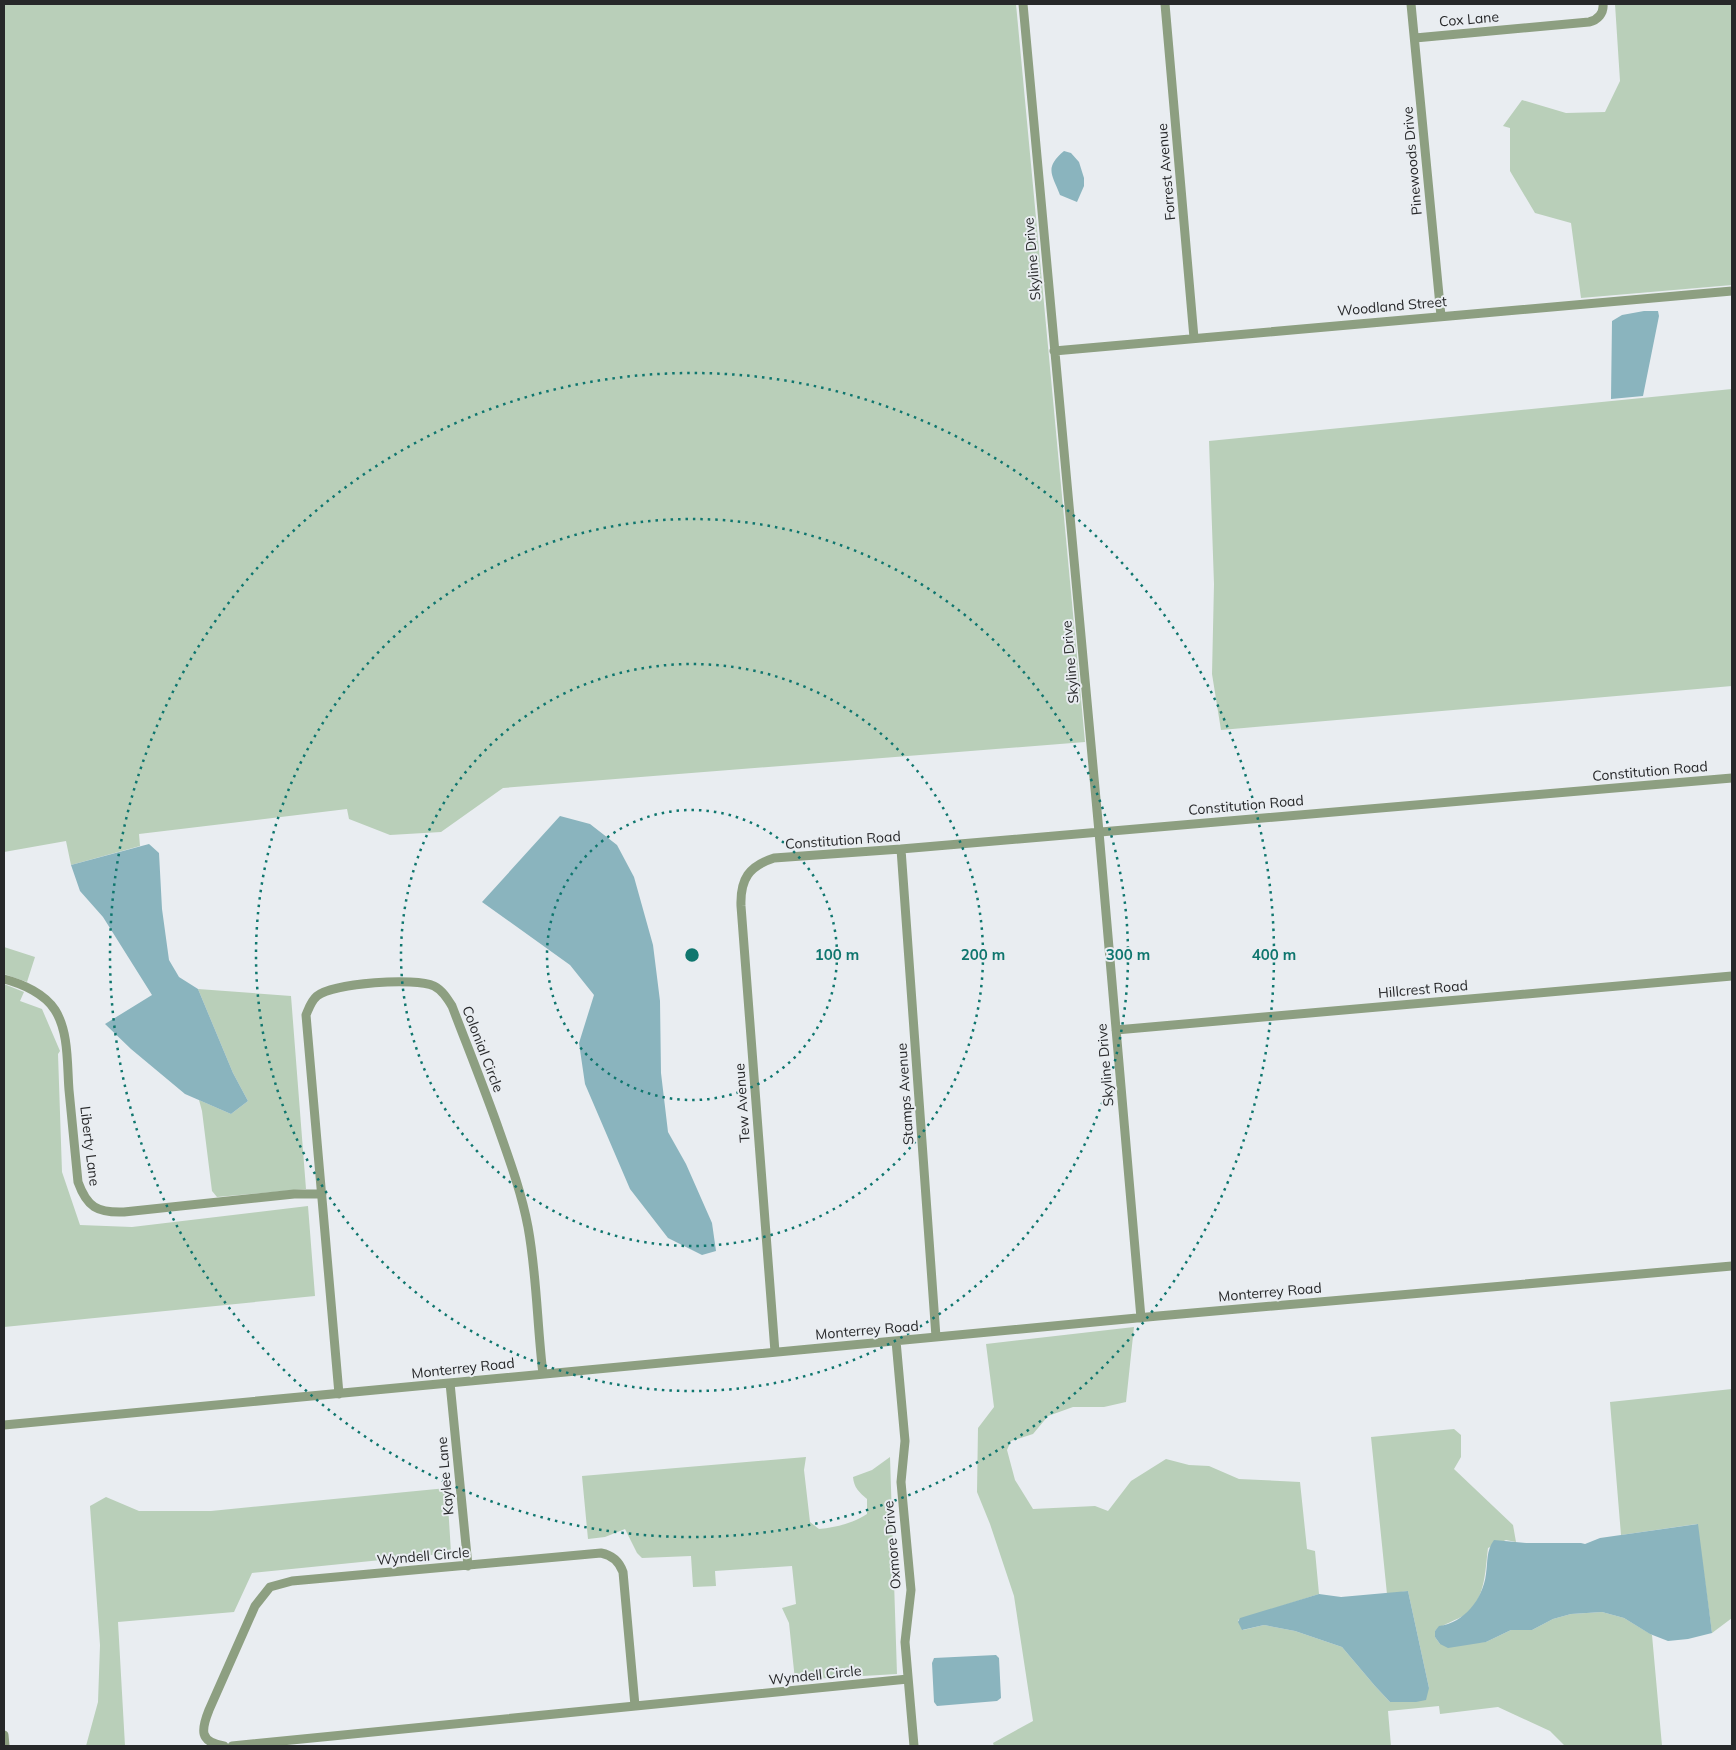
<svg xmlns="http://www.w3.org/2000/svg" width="1736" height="1750" viewBox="0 0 1736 1750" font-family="Mulish,sans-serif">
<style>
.green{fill:#b9cfb9}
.water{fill:#8ab4be}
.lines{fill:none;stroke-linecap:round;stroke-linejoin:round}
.minor{stroke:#8d9f81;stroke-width:9}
.ring{fill:none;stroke:#0f766e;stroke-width:2.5;stroke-dasharray:2.5 5}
.labels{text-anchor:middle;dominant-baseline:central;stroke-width:4;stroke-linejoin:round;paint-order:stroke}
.street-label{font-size:14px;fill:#27282a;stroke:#e9edf1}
.centre{fill:#0f766e;stroke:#e9edf1;stroke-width:2.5}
.ring-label{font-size:15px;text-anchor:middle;font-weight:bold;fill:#0f766e;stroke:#e9edf1;stroke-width:4;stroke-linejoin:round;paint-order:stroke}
</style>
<rect width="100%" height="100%" fill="#e9edf1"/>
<path class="green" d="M4,4H1016L1085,742L503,788L441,832L390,835L349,819L347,809L139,834L140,846L71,865L66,841L4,852Z
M1615,4H1732V285L1581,298L1571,223L1535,213L1510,171V128L1503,126L1522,100L1566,113L1605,112L1620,81Z
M1732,389V686L1221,730L1212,674L1214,584L1209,441Z
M4,947L35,957L27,982L4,974Z
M4,984L24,992L20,1001L42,1009L60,1051L58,1054L62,1172L80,1225L132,1227L308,1206L315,1296L4,1327Z
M198,989L291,996L306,1189L217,1197L212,1191L202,1111L199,1100L231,1114L248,1101L233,1073Z
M1134,1327L1126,1402L1104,1407H1073L1048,1416L1033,1434L1011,1441L1007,1450L1015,1480L1033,1509L1095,1506L1108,1511L1131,1481L1166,1459L1189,1465L1209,1466L1239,1479L1300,1482L1307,1549L1315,1551L1319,1594L1238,1620L1243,1630L1264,1625L1295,1631L1342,1647L1375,1686L1390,1702L1429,1688L1408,1591L1387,1594L1371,1437L1454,1429L1461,1435V1457L1454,1469L1513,1525L1516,1542L1506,1540L1488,1548C1485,1570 1486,1598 1466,1614C1456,1621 1444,1623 1435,1631V1637L1440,1644L1486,1642L1511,1630H1532L1553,1619L1571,1614L1602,1612L1624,1618L1652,1635L1662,1746H1565L1550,1731L1498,1707L1440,1714L1439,1706L1388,1711L1391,1746H994L993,1743L1033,1721L1014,1596L990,1524L977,1492L978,1428L994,1407L986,1344Z
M1732,1389V1618L1712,1633L1697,1524L1621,1535L1610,1402Z
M806,1457L804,1470L810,1522L819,1529C837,1527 851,1524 867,1514V1499C859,1492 854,1488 853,1477L872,1470L890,1457L897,1674L795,1680L789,1623L782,1608L796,1604L792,1566L715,1571L716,1586L693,1587L691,1556L642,1558L637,1553L625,1529L605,1537L588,1539L582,1476Z
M447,1488L451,1553L252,1573L234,1612L118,1622L125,1746H86L98,1702L100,1645L90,1506L106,1497L139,1511H211Z"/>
<path class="water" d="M1064,151L1071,153L1079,162L1084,178V186L1077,202L1060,195C1052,174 1044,168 1064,151Z
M1644,311H1658L1659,316L1643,396L1611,399L1612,321L1622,315Z
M560,816L590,824L617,845L634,877L653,945L660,1001L661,1073L668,1132L686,1164L712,1223L716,1251L702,1255L668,1238L630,1189L585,1084L579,1043L594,995L570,965L482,902Z
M149,844L159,853L162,909L169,960L179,977L198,989L233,1073L248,1101L231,1114L185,1094L131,1049L105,1024L152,995L103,917L80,891L71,865Z
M1698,1524L1712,1633L1688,1639L1668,1641L1650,1634L1624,1618L1602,1612L1571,1614L1553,1619L1532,1630H1511L1486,1642L1448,1648L1440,1644L1435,1637V1631L1439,1626C1464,1623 1483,1599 1486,1574C1488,1561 1486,1551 1494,1540L1526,1543H1581L1585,1544L1600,1538Z
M1408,1591L1429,1688L1426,1700L1416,1702H1390L1375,1686L1342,1647L1295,1631L1264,1625L1242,1630L1238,1622L1240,1618L1319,1594L1341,1597Z
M996,1655L999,1658L1001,1698L997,1701L937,1706L934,1702L932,1663L934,1658Z"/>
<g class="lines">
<path class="minor" d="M1023,4L1099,832L1141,1318
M1165,4L1194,338
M1411,4L1441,316
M1415,38L1589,22C1598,20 1604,13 1603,4
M1054,351L1732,291
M901,849L936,1337
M4,979C23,984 45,994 55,1010C69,1032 67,1065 69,1090C72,1120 75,1151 78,1182C87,1207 97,1213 124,1212L294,1194H322
M1116,1030L1732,976
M896,1341L905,1441L901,1482L911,1590L905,1642L914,1746
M775,1352L741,906C740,879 749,866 774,858L901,849L1732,778
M450,1383L468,1566
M339,1394L306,1015C309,1008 311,1001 317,996C334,983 415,977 434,986C442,990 447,998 452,1006C468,1048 485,1090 500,1133C511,1164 522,1195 528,1227C537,1276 537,1325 543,1374
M4,1425L1158,1316L1732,1266
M4,1735L5,1746
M224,1746C199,1742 201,1730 209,1710L255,1606L270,1587L292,1581L601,1553C612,1555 619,1561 623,1572L635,1706
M232,1746L908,1679"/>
</g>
<g class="ring">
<circle cx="692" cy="955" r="145"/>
<circle cx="692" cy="955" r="291"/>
<circle cx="692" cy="955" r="436"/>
<circle cx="692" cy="955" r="582"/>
</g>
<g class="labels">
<g class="street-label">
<text transform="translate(1469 19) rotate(-5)">Cox Lane</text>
<text transform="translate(1412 161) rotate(-95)">Pinewoods Drive</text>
<text transform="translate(1166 172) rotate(-95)">Forrest Avenue</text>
<text transform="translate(1032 259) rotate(-95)">Skyline Drive</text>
<text transform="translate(1392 306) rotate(-5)">Woodland Street</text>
<text transform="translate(1070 662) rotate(-95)">Skyline Drive</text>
<text transform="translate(1650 771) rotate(-5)">Constitution Road</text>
<text transform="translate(1246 805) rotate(-5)">Constitution Road</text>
<text transform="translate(843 840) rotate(-4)">Constitution Road</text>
<text transform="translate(1423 989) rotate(-5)">Hillcrest Road</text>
<text transform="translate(483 1049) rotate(69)">Colonial Circle</text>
<text transform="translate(1105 1065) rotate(-95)">Skyline Drive</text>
<text transform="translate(905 1094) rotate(-94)">Stamps Avenue</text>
<text transform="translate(742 1103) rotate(-94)">Tew Avenue</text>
<text transform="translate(90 1146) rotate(83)">Liberty Lane</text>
<text transform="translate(1270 1292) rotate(-5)">Monterrey Road</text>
<text transform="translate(867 1330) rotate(-5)">Monterrey Road</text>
<text transform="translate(463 1368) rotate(-6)">Monterrey Road</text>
<text transform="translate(445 1476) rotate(-95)">Kaylee Lane</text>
<text transform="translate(892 1545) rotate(-95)">Oxmore Drive</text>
<text transform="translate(423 1556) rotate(-5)">Wyndell Circle</text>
<text transform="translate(815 1675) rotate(-6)">Wyndell Circle</text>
</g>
</g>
<circle cx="692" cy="955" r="8" class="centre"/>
<g class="ring-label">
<text x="837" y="960">100 m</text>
<text x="983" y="960">200 m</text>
<text x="1128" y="960">300 m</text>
<text x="1274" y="960">400 m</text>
</g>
<rect width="1736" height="1750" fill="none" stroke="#27282a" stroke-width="10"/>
</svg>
